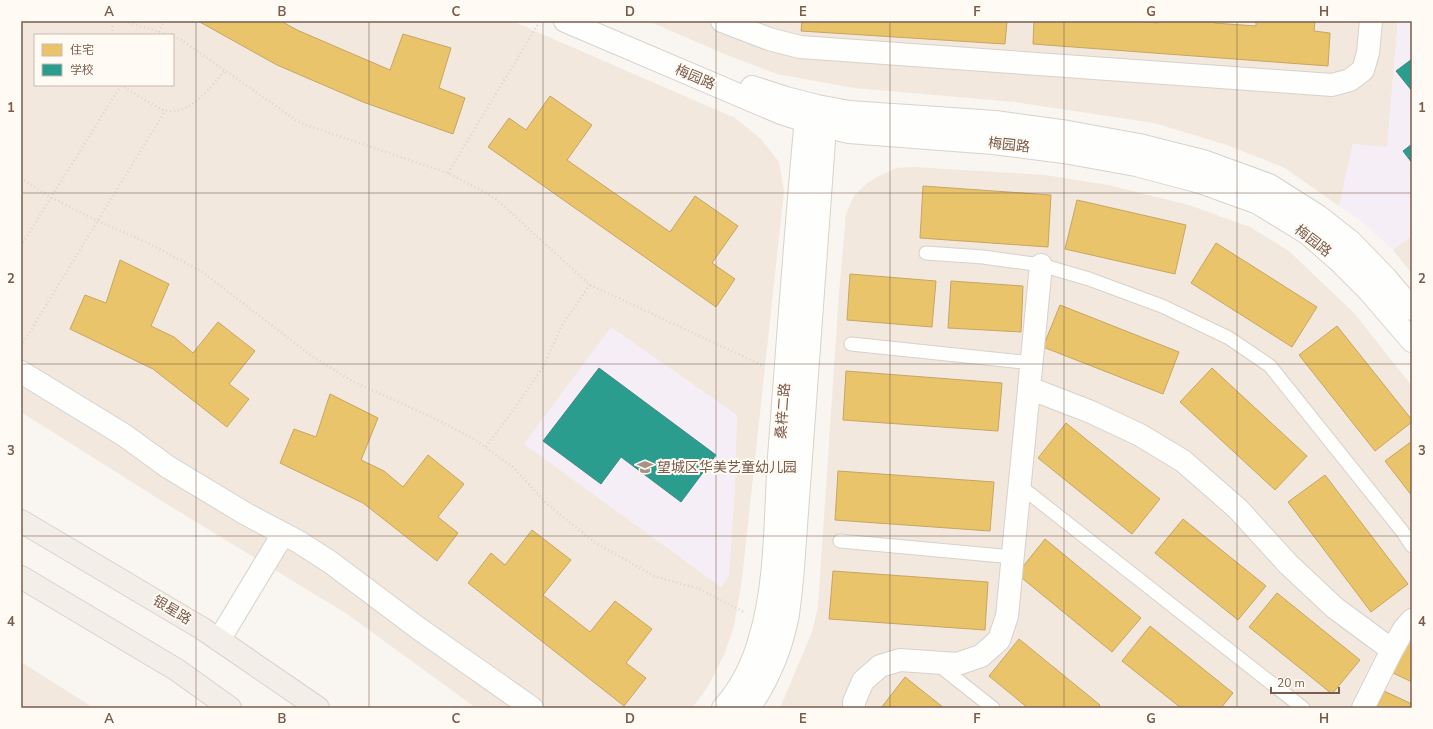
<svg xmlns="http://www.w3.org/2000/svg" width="1433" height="729" viewBox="0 0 1433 729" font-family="'Nunito Sans','Noto Sans SC',sans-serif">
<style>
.residential{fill:#f2e8de;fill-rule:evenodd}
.education{fill:#f6eef6}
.homes{fill:#e9c46a;stroke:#c8a561}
.schools{fill:#2a9d8f;stroke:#428a7b}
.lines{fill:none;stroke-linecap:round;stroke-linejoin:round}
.lane-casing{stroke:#d7d1cb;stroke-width:15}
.street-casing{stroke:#d7d1cb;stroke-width:24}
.secondary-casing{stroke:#d9d2cb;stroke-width:24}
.primary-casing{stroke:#dad1cc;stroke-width:24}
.path{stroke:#dcd5d0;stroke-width:2.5;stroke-dasharray:1 3;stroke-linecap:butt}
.lane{stroke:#fefefd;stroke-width:13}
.street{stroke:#fefefd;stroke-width:22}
.secondary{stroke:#fefefd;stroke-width:22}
.primary{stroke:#f3eee8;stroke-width:22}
.grid{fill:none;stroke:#7a5c4d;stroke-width:1;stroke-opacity:0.55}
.labels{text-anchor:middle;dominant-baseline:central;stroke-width:4;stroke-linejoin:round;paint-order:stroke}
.street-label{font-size:14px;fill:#7a5c4d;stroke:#fffaf3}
.poi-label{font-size:14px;fill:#7a5c4d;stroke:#fffaf3;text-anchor:start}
.neatline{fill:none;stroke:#7a5c4d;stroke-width:1.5}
.grid-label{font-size:13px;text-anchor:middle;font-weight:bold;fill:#7a5c4d}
</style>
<rect width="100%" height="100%" fill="#f9f5f0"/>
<path class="residential" d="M21,21H512L735,118L761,139L779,162L784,191L742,579L734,626L724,655L707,688L692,708H476L347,614L165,503L21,412ZM35,35H173V85H35Z
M648,21H1398L1387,148L1353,144L1339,206L1285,168L1227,145L1154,123L1015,102L854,88L777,74L727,55Z
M913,167L1045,175L1108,185L1189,205L1250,227L1289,251L1354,313L1412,386V708H780L812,632L818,607L839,294L846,214L854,196L866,184L879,176L897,168Z
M1412,235V274L1393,250Z
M21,662L94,708H21Z"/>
<path class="education" d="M1398,21H1412V235L1393,250L1361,221L1339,206L1353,144L1387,147Z
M611,327L737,415L735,489L729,576L721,587L524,444Z"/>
<path class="homes" d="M198,21H281L297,30L390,70L403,34L451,48L439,88L465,98L453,134L363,102L277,65Z
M802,21H1007L1005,44L801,31Z
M1034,21H1136L1158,23L1159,21H1214V23L1256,26V21H1315L1314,31L1330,33L1328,66L1033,44Z
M550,96L592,125L567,160L670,232L695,196L738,226L712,263L735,279L716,307L488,147L509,118L526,130Z
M923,186L1051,195L1048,247L920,238Z
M1077,200L1186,225L1175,274L1065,249Z
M1216,243L1317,307L1292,347L1191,283Z
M120,260L169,284L151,326L174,337L193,353L218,322L255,351L229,384L249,399L227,427L153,369L70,329L85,295L106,303Z
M850,274L936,281L932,327L847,320Z
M951,281L1023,286L1021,332L948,328Z
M1060,305L1179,352L1163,394L1043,347Z
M1337,326L1412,420V422L1375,451L1299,355Z
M1212,368L1307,456L1275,490L1180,402Z
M846,371L1002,383L998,431L843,420Z
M330,394L378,418L361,460L384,471L403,487L428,455L464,484L438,517L458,533L437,561L363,503L280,463L294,429L316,437Z
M1066,423L1160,499L1132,534L1038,458Z
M1412,441V496L1385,461Z
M838,471L994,482L990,531L835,520Z
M1325,475L1408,584L1371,612L1288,502Z
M1183,519L1266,586L1238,620L1155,553Z
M532,530L571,560L543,595L590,632L615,601L652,629L626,663L646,678L624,706L468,583L491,553L505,565Z
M1045,539L1141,618L1112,652L1017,574Z
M833,571L988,582L985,630L829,619Z
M1277,593L1360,660L1332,694L1249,627Z
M1150,626L1233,693L1221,708H1181L1122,661Z
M1412,631V682L1393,673Z
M1019,639L1100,705L1098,708H1028L989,676Z
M905,677L944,708H881Z
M1384,691L1412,704V708H1376Z"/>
<path class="schools" d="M1412,59V91L1396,71Z
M1412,144V163L1403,151Z
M599,368L716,455L681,502L621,457L601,484L543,441Z"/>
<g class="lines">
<defs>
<path id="lane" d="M926,253L983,257L1041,265L1089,279L1162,306L1229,338L1270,366L1402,531L1412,546
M851,344L1032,363
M1020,486L1303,708
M840,541L1013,557
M936,663L993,708"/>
<path id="street" d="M722,21L769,39L800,47L1332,85L1350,80L1363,70L1368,53L1371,21
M21,372L124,435L168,467L246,514L299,542L330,562L418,628L532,708
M1029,388L1091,412L1140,435L1183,461L1238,509L1288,564L1335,608L1392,650L1363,708
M219,640L283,534
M1392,650L1404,629L1412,620
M854,708V702L863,681L880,666L900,660L957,664L981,656L999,640L1007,616L1041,265"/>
<path id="secondary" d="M565,21L781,113L816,124L849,132L993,143L1064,152L1136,165L1200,182L1258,203L1307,233L1339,261L1369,291L1412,341
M752,87L786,98L817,106L849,112L995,122L1068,132L1139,145L1206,162L1269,185L1318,216L1351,242L1386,278L1412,309
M723,708C741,688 753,664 760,638C777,582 775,515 779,457C788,340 796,223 807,107
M749,708C768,680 782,647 788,614C790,598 792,583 793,567L826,113"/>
<path id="primary" d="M21,521L203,629L318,708
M21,577L177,670L230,708"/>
</defs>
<use href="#lane" class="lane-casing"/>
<use href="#street" class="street-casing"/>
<use href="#secondary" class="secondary-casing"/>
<use href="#primary" class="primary-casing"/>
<path class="path" d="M125,21L168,35
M159,32L164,21
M112,35L113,21
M173,37L180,39L300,123L448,173L495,198L590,285L562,325L544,365L515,408L485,448
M121,85C127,89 160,110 166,111C192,114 210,87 225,71
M448,173L540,21
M21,178L50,197L98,221L148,243L201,271L313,357L352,381L436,419L474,439L514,468L546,503L594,542L654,576L699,589L744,612
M21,246L121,85
M590,285L764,366
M21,346L165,111"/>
<use href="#lane" class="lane"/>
<use href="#street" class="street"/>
<use href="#secondary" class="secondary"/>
<use href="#primary" class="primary"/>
</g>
<path class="grid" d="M196,21V708M369,21V708M543,21V708M716,21V708M890,21V708M1064,21V708M1237,21V708M21,193H1412M21,364H1412M21,536H1412"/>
<defs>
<symbol id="school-bare" viewBox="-9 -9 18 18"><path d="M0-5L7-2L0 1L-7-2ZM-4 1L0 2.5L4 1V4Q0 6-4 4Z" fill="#a69286" stroke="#fffaf3" stroke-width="2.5" paint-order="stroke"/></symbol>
</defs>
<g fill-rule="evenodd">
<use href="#school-bare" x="634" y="456" width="22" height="22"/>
</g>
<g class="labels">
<g class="street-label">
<text transform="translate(695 77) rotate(23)">梅园路</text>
<text transform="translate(1009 145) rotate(6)">梅园路</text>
<text transform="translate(1313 241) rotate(38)">梅园路</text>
<text transform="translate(783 411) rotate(-86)">桑梓二路</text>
<text transform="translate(172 610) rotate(31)">银星路</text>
</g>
<g class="poi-label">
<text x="657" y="467">望城区华美艺童幼儿园</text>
</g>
</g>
<rect width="1433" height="729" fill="none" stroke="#fffaf3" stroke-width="44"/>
<rect x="34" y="34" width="140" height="52" fill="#fffaf3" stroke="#cabbb1"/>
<rect x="42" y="44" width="20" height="12" fill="#e9c46a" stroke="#cabbb1"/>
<text x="70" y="54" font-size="12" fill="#7a5c4d">住宅</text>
<rect x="42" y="64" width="20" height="12" fill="#2a9d8f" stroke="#cabbb1"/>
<text x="70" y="74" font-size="12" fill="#7a5c4d">学校</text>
<path d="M1271 687v6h68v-6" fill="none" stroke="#7a5c4d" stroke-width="2"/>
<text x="1277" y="687" font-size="12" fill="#7a5c4d" stroke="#fffaf3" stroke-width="3" paint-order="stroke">20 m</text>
<rect x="22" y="22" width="1389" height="685" class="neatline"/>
<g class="grid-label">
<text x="109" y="16">A</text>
<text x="282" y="16">B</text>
<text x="456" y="16">C</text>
<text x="630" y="16">D</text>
<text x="803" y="16">E</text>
<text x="977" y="16">F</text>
<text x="1151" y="16">G</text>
<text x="1324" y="16">H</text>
<text x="11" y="112">1</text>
<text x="1422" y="112">1</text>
<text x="11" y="283">2</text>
<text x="1422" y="283">2</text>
<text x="11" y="455">3</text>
<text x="1422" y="455">3</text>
<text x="11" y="626">4</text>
<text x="1422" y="626">4</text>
<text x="109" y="723">A</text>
<text x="282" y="723">B</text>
<text x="456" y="723">C</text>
<text x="630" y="723">D</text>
<text x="803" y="723">E</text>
<text x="977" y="723">F</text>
<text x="1151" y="723">G</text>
<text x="1324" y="723">H</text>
</g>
</svg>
